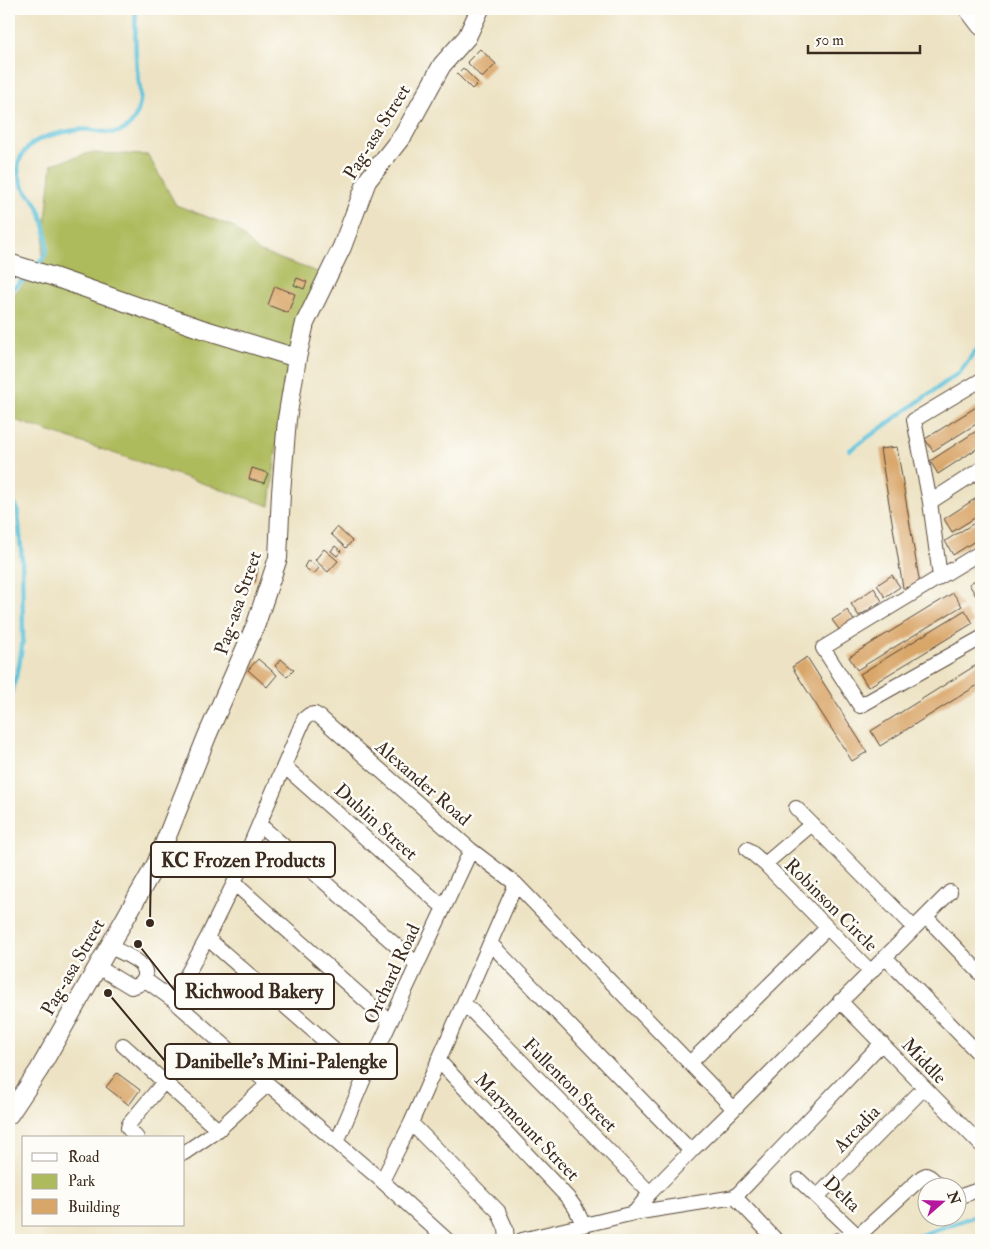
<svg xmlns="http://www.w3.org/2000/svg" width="990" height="1249" viewBox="0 0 990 1249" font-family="'IM FELL Double Pica',serif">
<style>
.green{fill:#aebb5d;stroke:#74723e}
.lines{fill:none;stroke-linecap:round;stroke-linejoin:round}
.stream{stroke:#5ec3dc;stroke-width:4.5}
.building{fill:#d9a669}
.minor-casing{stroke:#564637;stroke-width:16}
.tertiary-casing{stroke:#564637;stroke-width:20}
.minor{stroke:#fff;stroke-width:14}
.tertiary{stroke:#fff;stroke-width:18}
.labels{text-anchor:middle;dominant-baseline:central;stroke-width:5;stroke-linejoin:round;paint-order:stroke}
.street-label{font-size:19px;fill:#3b2a1e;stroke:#fdfcf7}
.leader{fill:none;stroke:#3b2a1e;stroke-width:2}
.callout-dot{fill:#3b2a1e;stroke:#fdfcf7;stroke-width:2}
.callout{fill:#fdfcf7;stroke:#3b2a1e;stroke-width:2}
.callout-label{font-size:20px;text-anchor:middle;font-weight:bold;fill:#3b2a1e}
</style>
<rect width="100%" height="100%" fill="#fdfcf7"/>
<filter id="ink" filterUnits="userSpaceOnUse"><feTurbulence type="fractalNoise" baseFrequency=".02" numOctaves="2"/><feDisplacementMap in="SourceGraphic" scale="10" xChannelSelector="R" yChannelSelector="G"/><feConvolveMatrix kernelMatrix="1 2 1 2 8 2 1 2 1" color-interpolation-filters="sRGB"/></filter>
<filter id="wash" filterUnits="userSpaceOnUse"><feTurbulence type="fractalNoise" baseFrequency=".0096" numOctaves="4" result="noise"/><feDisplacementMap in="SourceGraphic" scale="20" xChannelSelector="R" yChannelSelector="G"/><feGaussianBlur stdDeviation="1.12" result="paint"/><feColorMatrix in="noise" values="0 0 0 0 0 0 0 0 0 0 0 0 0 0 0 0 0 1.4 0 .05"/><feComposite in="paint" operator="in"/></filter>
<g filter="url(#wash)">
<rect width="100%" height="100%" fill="#ede3c4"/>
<path class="green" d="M90,153L148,155L176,205L234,227L258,251L320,273L281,407L270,506L9,418V299L41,266L52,164Z"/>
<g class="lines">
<path class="stream" d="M36,268C39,263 44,258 46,252C49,237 43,215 35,201C32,197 28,194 25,190C20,183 16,169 19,161C22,154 27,148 33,143C44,135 78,128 92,130C102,131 115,136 125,129C132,124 137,116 139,107C142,95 139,82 137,70C135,49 135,29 136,9
M9,292L30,274
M850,450L960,372L981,343
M9,495L17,508L19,525L22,560L23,639L19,666L9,700
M907,1240L981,1214"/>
</g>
<g id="blocks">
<path class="building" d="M480,49L496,64L482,78L467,62Z
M463,68L478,83L472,89L457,74Z
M297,278L307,282L304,289L294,285Z
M275,286L295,294L288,313L268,305Z
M981,404V421L933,451L925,439Z
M981,428V446L938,474L930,461Z
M897,447L920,585L903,588L880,449Z
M252,468L268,473L264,483L249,479Z
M981,495V514L952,532L944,519Z
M981,519V537L953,555L945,541Z
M337,527L352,541L346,548L331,534Z
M335,546L341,551L337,556L331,551Z
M324,549L338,561L328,572L315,560Z
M308,560L319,568L314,574L304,567Z
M252,566L258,568L255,582L248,580Z
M892,575L900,587L885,597L877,585Z
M981,576V593L976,596L969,584Z
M874,588L882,601L859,616L851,604Z
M953,593L962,606L857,670L849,657Z
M847,610L855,622L841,632L832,620Z
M965,610L973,623L868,687L860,674Z
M807,657L867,752L852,761L792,667Z
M258,659L277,675L267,687L248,670Z
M281,659L294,670L287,677L275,666Z
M981,662V683L880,746L871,731Z
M117,1073L140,1090L129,1105L106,1087Z"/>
</g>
</g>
<g filter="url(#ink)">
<use href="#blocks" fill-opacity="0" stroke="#564637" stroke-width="1"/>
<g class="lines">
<defs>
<path id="minor" d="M930,502L981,469
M981,552L823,648L860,706L981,638
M940,577L930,502L914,420L981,380
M284,766L443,907
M796,808L914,928
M259,824L417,964
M747,849L765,864L871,972
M765,864L812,824
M234,883L390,1022
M926,917L981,974
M207,938L365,1076
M490,943L691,1151
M886,958L981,1056
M98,967L131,987C137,986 142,984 144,979C152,962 120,953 109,946
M144,979L173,1000L268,1084L382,1181L447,1240
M173,1000L207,938L234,883L304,719L309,715L315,714L320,717L471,850L516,884L734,1109
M840,1001L981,1145
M464,1003L650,1193
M123,1045L218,1130
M438,1060L568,1198L576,1209L583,1224
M690,1063L827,928
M411,1123L498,1211L506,1229L507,1240
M137,1138L128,1128L129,1124L164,1082
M337,1142L365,1076L471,850
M184,1153L218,1130L268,1084
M799,1180L858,1236
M382,1181L411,1123L516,884
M735,1197L776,1240
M817,1197L924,1088
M958,1197L981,1189
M634,1213L650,1193L691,1151L734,1109L950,892
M522,1240L634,1213L735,1197L882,1043
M837,1240L858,1236L922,1177L926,1175L930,1177L940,1186"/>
<path id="tertiary" d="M968,9L981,26
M9,263L54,277L199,328L297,358
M9,1115L39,1070L156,864L207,736L256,624L278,558L281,493L287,419L297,358L305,323L342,247L367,181L404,134L442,65L467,37L480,9"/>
</defs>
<use href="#minor" class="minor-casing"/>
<use href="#tertiary" class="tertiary-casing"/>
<use href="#minor" class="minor"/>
<use href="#tertiary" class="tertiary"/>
</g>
</g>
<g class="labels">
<g class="street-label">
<text transform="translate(377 132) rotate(-58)">Pag-asa Street</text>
<text transform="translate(238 603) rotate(-71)">Pag-asa Street</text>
<text transform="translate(423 783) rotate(41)">Alexander Road</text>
<text transform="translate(376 822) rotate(42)">Dublin Street</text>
<text transform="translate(831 905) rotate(45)">Robinson Circle</text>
<text transform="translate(73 967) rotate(-60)">Pag-asa Street</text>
<text transform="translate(392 974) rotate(-65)">Orchard Road</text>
<text transform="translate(924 1061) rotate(46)">Middle</text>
<text transform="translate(570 1085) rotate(45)">Fullenton Street</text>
<text transform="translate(527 1127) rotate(46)">Marymount Street</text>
<text transform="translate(857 1129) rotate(-46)">Arcadia</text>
<text transform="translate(842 1194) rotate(43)">Delta</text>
</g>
</g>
<path class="leader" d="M150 923L151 860M138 944L175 991M108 993L165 1061"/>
<g class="callout-dot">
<circle cx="150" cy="923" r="5"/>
<circle cx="138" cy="944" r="5"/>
<circle cx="108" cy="993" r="5"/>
</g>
<g class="callout">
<rect x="151" y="842" width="184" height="35" rx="5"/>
<rect x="175" y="974" width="159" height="35" rx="5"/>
<rect x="165" y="1044" width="232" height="35" rx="5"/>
</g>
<g class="callout-label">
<text x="243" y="867">KC Frozen Products</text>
<text x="254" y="998">Richwood Bakery</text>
<text x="281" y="1068">Danibelle's Mini-Palengke</text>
</g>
<rect width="990" height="1249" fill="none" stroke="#fdfcf7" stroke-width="30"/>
<rect x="22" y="1136" width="162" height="90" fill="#fdfcf7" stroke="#afa8a0"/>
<rect x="32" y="1153" width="25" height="8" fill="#ffffff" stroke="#afa8a0"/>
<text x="68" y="1162" font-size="15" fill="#3b2a1e">Road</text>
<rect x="32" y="1174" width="25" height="15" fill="#aebb5d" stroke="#afa8a0"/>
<text x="68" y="1186" font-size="15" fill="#3b2a1e">Park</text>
<rect x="32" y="1199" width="25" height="15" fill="#d9a669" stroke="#afa8a0"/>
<text x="68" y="1212" font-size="15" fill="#3b2a1e">Building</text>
<g transform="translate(942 1202) rotate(70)"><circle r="24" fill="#fdfcf7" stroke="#afa8a0"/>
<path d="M0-4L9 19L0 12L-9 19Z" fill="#b5179e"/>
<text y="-8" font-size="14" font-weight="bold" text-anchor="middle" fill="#3b2a1e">N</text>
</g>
<path d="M808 45v8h112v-8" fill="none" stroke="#3b2a1e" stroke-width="2.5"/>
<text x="815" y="45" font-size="15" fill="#3b2a1e" stroke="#fdfcf7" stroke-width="4" paint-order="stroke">50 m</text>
</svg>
